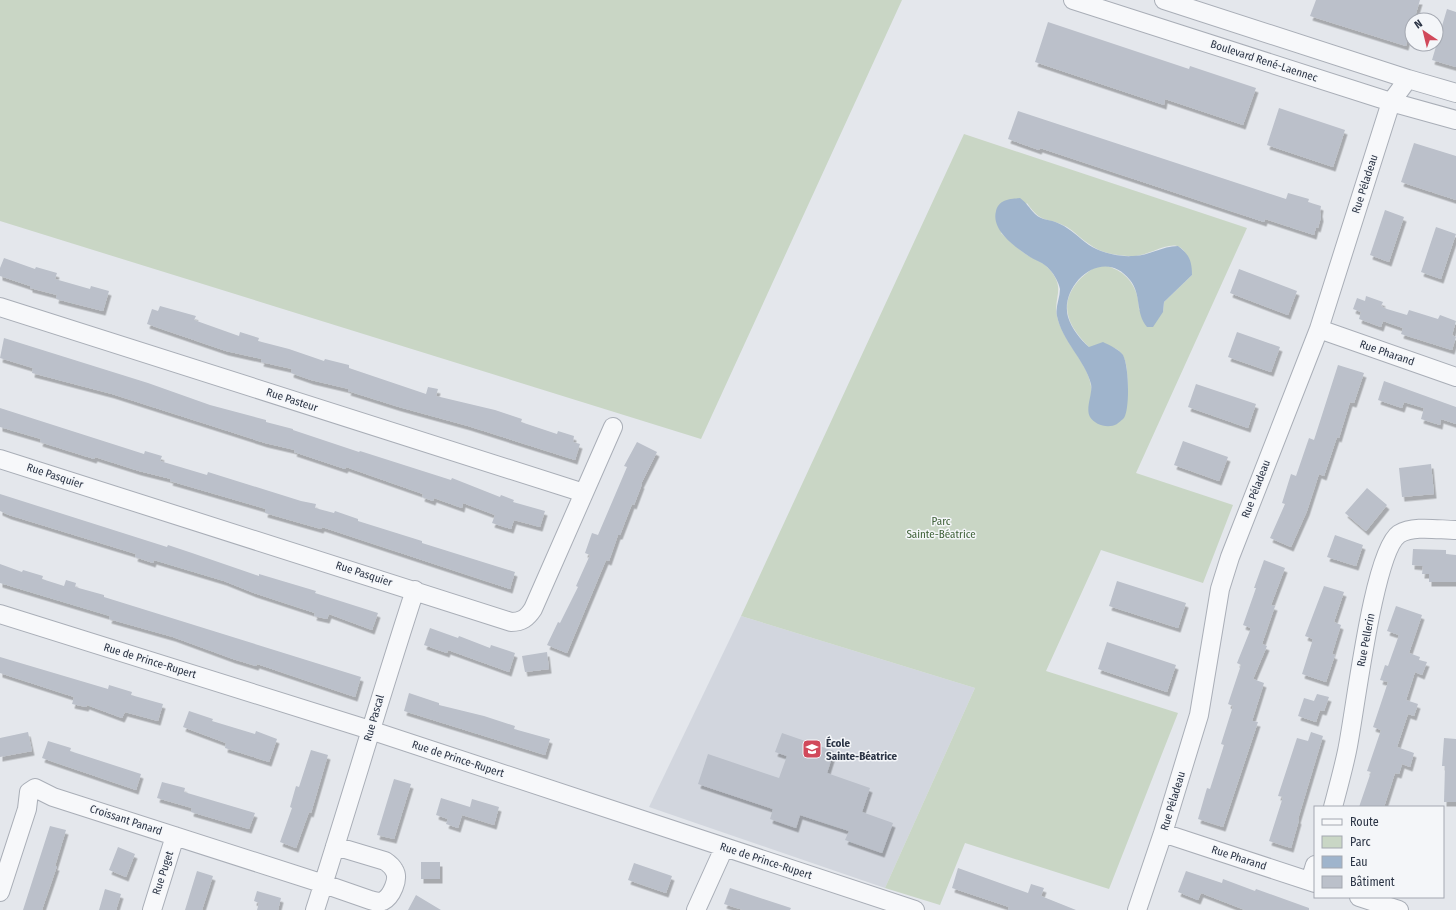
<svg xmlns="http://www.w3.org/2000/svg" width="1456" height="910" viewBox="0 0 1456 910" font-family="'Fira Sans Condensed',sans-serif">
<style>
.built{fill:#d2d6de}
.green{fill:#c9d6c5;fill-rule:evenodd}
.water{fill:#9fb4cc}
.building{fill:#bbc0ca;filter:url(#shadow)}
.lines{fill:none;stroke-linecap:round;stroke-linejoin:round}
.minor-casing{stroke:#a9aeb7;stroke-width:20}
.minor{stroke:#f7f8fa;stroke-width:18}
.labels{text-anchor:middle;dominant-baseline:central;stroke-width:3;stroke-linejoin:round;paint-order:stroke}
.street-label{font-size:11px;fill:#2b3445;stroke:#f4f6f9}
.park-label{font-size:11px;fill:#3f6138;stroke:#f4f6f9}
.poi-label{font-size:11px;font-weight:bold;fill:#2b3445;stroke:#f4f6f9;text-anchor:start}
</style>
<defs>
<filter id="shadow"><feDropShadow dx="2.5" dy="4.5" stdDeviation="0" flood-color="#0004"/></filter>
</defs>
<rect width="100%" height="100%" fill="#e4e7ec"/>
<path class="built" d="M741,616L975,688L885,888L649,807Z"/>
<path class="green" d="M0,0H902L701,439L0,221Z
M964,134L1247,228L1136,473L1233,505L1203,583L1101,550L1046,671L1178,713L1109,889L965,843L940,905L885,888L975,688L741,616ZM1027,203C1043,226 1047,216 1067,227C1075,232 1081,239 1089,244C1100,253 1118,256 1132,256C1146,257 1165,243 1177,246C1188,249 1189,266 1192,275L1164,302L1163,312L1139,310C1139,293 1132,278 1117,270C1113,268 1106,265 1102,265C1094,266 1087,273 1081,278C1057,303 1067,325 1089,347C1096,347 1105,346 1111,347C1129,351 1127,374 1128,388L1091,400C1097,369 1063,345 1057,316C1053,297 1066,289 1050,270C1044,262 1035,260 1027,255C1018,249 1010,241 1001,233Z"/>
<path class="water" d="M1020,198C1027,203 1029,208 1035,214C1042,221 1051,219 1060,224C1071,229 1079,238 1089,245C1101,253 1119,257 1133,256C1149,256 1162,246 1178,246C1189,254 1192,261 1192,275L1164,302L1163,312L1153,327H1147C1135,313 1142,295 1130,280C1103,245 1059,285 1068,317C1072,329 1080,339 1089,347L1103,342C1109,345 1120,350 1123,355C1129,366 1130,408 1124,418C1122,420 1118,423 1117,424C1108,429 1095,425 1090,417C1085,408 1093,394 1091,384C1085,360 1062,341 1057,316C1055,307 1060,298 1060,289C1059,283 1054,274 1050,270C1044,262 1035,261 1027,255C1014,246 991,230 996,211C999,199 1010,199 1020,198Z"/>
<path class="building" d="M1316,0H1420L1414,20H1412L1406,46L1310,16Z
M1447,9L1456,12V67L1432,60Z
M1048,22L1189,69L1190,66L1256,88L1243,125L1165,99L1164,105L1035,62Z
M1279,108L1345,130L1333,167L1267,145Z
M1018,111L1286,199L1288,193L1309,199L1308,202L1321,206L1320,212L1321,217L1318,228L1316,227L1314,235L1265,219L1264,222L1040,148L1039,150L1008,139Z
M1414,143L1456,156V200L1401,182Z
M1385,210L1404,217L1389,262L1370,255Z
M1436,227L1456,234L1441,279L1421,272Z
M4,258L35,269L36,267L57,273L55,279L90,289L91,286L109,291L103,311L56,299L57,295L30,288V286L0,276V268Z
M1239,269L1297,291L1288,315L1230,293Z
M1366,296L1383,302L1381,306L1387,309L1407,315L1409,310L1438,319L1440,315L1456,321L1452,335L1456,337L1452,350L1401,334L1403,328L1383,321L1381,327L1359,319L1361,312L1353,309L1357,298L1365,301Z
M160,306L196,316L194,320L239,336L240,332L259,338L258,341L289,349L324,361L325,359L349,365V368L426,394L428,387L438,389L436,396L495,410L522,419L521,422L557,434L558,431L574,436L573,442L580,444L575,460L468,426L399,407L348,391L349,389L311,380L291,373L292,369L261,362L262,359L226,351L147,324L152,309L158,311Z
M1237,332L1280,347L1271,372L1228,357Z
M4,338L148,383L210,405L266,420V422L293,429V430L359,452L360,451L451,480L452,478L500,497L501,495L514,500L513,502L545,511L540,527L514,520L511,529L492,523L495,515L463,503L462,508L434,498L433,501L422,497L423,494L383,480L346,467L345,469L294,452L295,450L265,443L112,394L32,373L33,368L0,358Z
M1338,365L1364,373L1354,403L1350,402L1339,438L1337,437L1324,476L1319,474L1307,511L1291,547L1270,538L1285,504L1282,503L1291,474L1296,476L1309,438L1314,440Z
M1384,381L1456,407V424L1441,419L1440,425L1421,419L1424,408L1404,402L1402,408L1378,400Z
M1196,384L1256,404L1248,428L1188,407Z
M0,408L144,454L145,451L162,456L160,461L207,475L208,472L301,501L316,504L315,508L334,513L335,511L358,519V521L422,541V543L515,572L510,589L322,527L321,529L265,513L266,509L170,481L171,479L139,471L95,457L94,459L40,442L41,439L0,427Z
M1183,441L1228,457L1219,481L1174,465Z
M637,442L657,452L641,484H642L634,505L632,504L620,535H618L609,561L606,560L567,653L547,645L558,622L560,623L578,587L576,586L590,555L585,553L592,533L598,535L627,467L624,466Z
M1431,464L1434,494L1402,497L1399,468Z
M1367,488L1387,505L1366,531L1345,513Z
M0,494L167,547L168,545L192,553L259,576V574L316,591L315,593L378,613L372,630L329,614L327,619L314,616L315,613L254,593L224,581L154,560L153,563L135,557L136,554L9,515L0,511Z
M1335,535L1363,545L1356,566L1327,557Z
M1413,549L1446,550V554L1456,555V582H1429V574H1422L1423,566L1412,565Z
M1264,560L1285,568L1271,605L1275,606L1262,644L1267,646L1253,679L1264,683L1252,721L1258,722L1223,827L1198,819L1207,788L1210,789L1224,745L1221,744L1233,706L1228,704L1241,665L1237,663L1251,628L1243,625L1256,588H1254Z
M0,564L22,572L23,570L43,576L42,579L64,586L66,580L76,583L75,587L104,595V597L361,677L355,697L257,664L256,666L233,659L173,637L109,619L110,616L0,583Z
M1117,581L1186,603L1178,628L1109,606Z
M1324,586L1344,592L1334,622L1341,625L1332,654L1335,655L1326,682L1302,674L1313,639L1305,636Z
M1396,606L1422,615L1409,653L1420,657L1419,660L1427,662L1422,675L1415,672L1406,700L1418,704L1414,716L1408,714L1397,747L1414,753L1410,767L1402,764L1399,774L1395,773L1384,807H1359L1371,772L1367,771L1381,730L1373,727L1388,682L1380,680L1385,665L1388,666L1399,635L1387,631Z
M430,628L458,638L459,636L490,648L491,645L515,653L509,672L448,650L447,653L424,645Z
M1107,642L1176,665L1167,692L1098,669Z
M547,652L549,669L525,672L522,656Z
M0,657L108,689L109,685L132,692L131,695L163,704L158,721L125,712L122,718L87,705L86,707L72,704L74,697L0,673Z
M409,693L439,703V705L484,716L515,726L514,729L550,739L545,755L404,711Z
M1317,694L1329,697L1324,711L1320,710L1316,722L1298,716L1304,698L1314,701Z
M189,711L213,719L212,721L255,734L256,731L277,739L269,762L225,748L226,743L183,727Z
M28,732L32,751L0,757V738Z
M1311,732L1323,736L1298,819L1299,820L1291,848L1269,841L1283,797L1278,796L1297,738L1308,741Z
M782,733L834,751L827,773L870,788L862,812L893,823L882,853L845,840L849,831L800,815L796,828L770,819L773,809L698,784L708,754L779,778L787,756L775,752Z
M1444,738L1456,739V802H1444L1445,766H1442Z
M48,741L71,748L70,751L141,774L136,790L42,758Z
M311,750L328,755L311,813L309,812L296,848L280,842L292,808L290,807L296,786L299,787Z
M394,779L411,784L394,839L377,835Z
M162,782L185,788L184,792L255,813L249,829L191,812L192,808L157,798Z
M441,798L470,807L472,799L499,807L494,825L462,815L458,828L446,824L448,819L436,815Z
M50,826L66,830L55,866H57L42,910H23Z
M118,847L135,854L126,877L109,870Z
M421,862H440V879H421Z
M634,863L672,876L666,893L628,880Z
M958,868L1028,893L1031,884L1044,888L1041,896L1076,910H1008L1009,907L952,888Z
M197,871L213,876L202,910H185Z
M1186,871L1222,883L1223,879L1255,891L1256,889L1309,908V910H1245L1201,893L1198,900L1178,892Z
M730,888L791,908L790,910H743L724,904Z
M105,889L121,894L116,910H99Z
M257,891L281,898L278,910H257L259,903L254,901Z
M416,895L441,910H408Z"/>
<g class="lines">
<defs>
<path id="minor" d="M1073,0L1391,102L1456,120
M1164,0L1408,79L1456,93
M0,307L584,493
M1319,329L1456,377
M0,459L511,622C522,622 527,618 533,609L613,427
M0,614L370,730L915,910
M1333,807C1338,788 1343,770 1347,751C1355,714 1373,552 1399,534C1414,525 1439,530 1456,530
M1163,833L1315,883
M1310,881L1315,865
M0,892L27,809L29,792L35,788L53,797L324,884L370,900C374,901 378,903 383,901C391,897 400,879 394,870C392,866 388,863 385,861L335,846
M1359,897L1399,910
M152,910L175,836
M315,910C349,804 380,697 415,590
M696,910L724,848
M1137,910L1163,833L1199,715L1220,589L1230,557L1319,329L1391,102L1408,79"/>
</defs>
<use href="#minor" class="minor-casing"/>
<use href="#minor" class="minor"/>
</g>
<defs>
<symbol id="school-square" viewBox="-11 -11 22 22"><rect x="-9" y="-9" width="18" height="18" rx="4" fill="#d1495b" stroke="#f4f6f9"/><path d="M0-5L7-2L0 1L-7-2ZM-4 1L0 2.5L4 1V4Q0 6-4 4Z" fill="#fff"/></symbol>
</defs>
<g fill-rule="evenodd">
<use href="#school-square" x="801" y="738" width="22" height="22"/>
</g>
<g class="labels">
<g class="street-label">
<text transform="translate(1264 61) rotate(18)">Boulevard René-Laennec</text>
<text transform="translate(1365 184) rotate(-72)">Rue Péladeau</text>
<text transform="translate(1387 353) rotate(19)">Rue Pharand</text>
<text transform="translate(292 400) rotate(18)">Rue Pasteur</text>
<text transform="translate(55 476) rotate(18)">Rue Pasquier</text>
<text transform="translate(1256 489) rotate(-69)">Rue Péladeau</text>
<text transform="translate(364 574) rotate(18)">Rue Pasquier</text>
<text transform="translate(1366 640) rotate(-79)">Rue Pellerin</text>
<text transform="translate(150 661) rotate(17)">Rue de Prince-Rupert</text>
<text transform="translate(374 718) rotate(-74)">Rue Pascal</text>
<text transform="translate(458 759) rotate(18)">Rue de Prince-Rupert</text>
<text transform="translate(1173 801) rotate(-73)">Rue Péladeau</text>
<text transform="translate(126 820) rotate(18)">Croissant Panard</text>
<text transform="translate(1239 858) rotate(18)">Rue Pharand</text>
<text transform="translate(766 861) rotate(18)">Rue de Prince-Rupert</text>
<text transform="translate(163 873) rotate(-72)">Rue Puget</text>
</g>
<g class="park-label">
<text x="941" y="521">Parc<tspan x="941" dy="13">Sainte-Béatrice</tspan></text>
</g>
<g class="poi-label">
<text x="826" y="743">École<tspan x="826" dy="13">Sainte-Béatrice</tspan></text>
</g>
</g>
<rect x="1314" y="806" width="130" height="92" fill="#f4f6f9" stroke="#a4a8b1"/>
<rect x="1322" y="819" width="20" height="6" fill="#f7f8fa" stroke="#a4a8b1"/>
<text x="1350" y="826" font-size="12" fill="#2b3445">Route</text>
<rect x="1322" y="836" width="20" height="12" fill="#c9d6c5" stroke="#a4a8b1"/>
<text x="1350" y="846" font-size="12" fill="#2b3445">Parc</text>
<rect x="1322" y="856" width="20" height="12" fill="#9fb4cc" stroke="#a4a8b1"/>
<text x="1350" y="866" font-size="12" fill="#2b3445">Eau</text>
<rect x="1322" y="876" width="20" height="12" fill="#bbc0ca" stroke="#a4a8b1"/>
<text x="1350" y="886" font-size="12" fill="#2b3445">Bâtiment</text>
<g transform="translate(1424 32) rotate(325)"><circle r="19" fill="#f4f6f9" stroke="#a4a8b1"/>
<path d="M0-3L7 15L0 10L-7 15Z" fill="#d1495b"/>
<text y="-6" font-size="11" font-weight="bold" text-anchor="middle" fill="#2b3445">N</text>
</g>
</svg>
